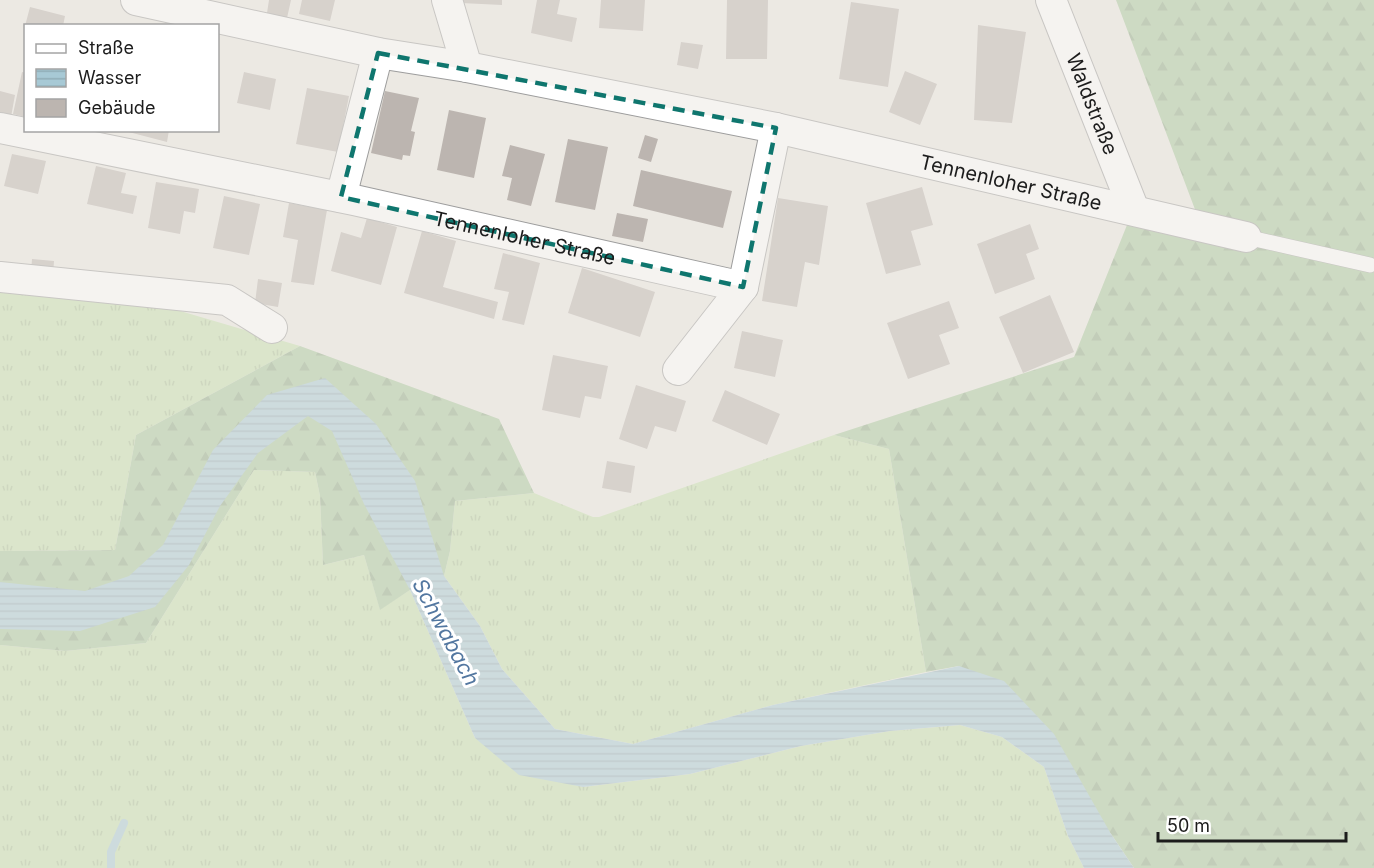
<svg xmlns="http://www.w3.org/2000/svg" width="1374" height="868" viewBox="0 0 1374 868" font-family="Inter,sans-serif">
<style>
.grass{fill:url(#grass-tufts)}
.forest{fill:url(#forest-firs)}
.water{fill:url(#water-rules)}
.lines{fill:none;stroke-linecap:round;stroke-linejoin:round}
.stream{stroke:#a7c9d5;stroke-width:8}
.building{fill:#bcb5b0}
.service-casing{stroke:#9d9d9d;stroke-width:16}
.minor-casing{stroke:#9d9d9d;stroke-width:32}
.service{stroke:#fff;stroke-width:15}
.minor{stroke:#fff;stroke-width:30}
.marked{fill:none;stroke:#0f766e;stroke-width:4.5;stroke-dasharray:12 8;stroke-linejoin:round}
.labels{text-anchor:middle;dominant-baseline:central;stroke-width:6;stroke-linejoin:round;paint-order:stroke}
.street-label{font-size:20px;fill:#1c1c1c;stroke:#fff}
.water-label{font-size:21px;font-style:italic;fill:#5377a0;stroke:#fff}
</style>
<defs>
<pattern id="grass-tufts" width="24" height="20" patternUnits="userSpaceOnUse" patternTransform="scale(1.5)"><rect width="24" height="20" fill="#c5e1ad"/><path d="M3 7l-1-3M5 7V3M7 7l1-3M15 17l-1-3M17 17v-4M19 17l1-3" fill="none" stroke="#a9c094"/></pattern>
<pattern id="forest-firs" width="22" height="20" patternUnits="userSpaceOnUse" patternTransform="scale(1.5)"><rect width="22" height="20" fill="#a7c79c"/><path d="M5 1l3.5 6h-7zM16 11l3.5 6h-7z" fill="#8faa86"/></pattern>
<pattern id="water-rules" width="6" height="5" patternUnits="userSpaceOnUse" patternTransform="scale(1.5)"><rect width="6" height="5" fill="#a7c9d5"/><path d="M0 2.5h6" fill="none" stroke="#8facb6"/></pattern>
</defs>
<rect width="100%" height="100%" fill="#ece9e3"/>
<path class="grass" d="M0,286L153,303L300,346L136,435L115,550L0,551Z
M834,435L889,449L926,672L773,705L633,744L555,729L502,669L480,626L444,576L450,551L455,501L534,493L593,517H599Z
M254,470L315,472L320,496L323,565L364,555L380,609L410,590L475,738L583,787L690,774L801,746L890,731L960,725L1002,737L1044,767L1068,836L1084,868H0V645L65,651L146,643Z"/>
<path class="forest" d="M1116,0H1374V868H1134L1111,834L959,666L926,672L889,449L834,435L1074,357L1131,215L1202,228Z
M300,346L499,419L534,493L455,501L450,551L444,576L410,590L380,610L364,555L323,565L320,496L315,472L254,470L146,643L65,651L0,645V551L115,550L136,435Z"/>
<path class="water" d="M325,378L376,424L415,481L444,576L480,626L502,669L555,729L633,744L773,705L959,666L1004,681L1054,734L1111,834L1134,868H1084L1068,836L1044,767L1002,737L960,725L890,731L801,746L690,774L583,787L519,775L475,738L410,590L364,504L332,431L308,416L258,453L220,506L189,565L155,607L80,631L0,629V582L85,591L129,576L163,545L213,450L267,395Z"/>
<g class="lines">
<path class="stream" d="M111,868V852L124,823"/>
</g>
<path class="building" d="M269,0H291L287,18L267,13Z
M302,0H335L330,21L299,14Z
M461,0H502V5L461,3Z
M537,0H560L557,14L577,18L572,42L531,33Z
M601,0H645L643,31L599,28Z
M727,0H768L767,59H726Z
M851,2L899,9L888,87L839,79Z
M30,7L65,16L63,26H25Z
M978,25L1026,32L1012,123L974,120Z
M681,42L703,45L698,69L677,65Z
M905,71L937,84L920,125L889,112Z
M22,72L26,73V117L13,114Z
M244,72L276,79L270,110L237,103Z
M307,88L349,96L338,152L296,144Z
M0,91L15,95L11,117L0,114Z
M385,91L419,98L411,131L415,132L410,156L403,155L402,160L371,153Z
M449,110L486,118L474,178L437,170Z
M121,130H169L167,142Z
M645,135L658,139L651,162L638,158Z
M568,139L608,147L595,210L555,202Z
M510,145L545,154L531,206L507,200L512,178L502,176Z
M12,154L46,161L38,194L4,186Z
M96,166L126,173L121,193L137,196L133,214L87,204Z
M641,170L732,191L723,228L633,206Z
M156,182L199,189L195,213L184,211L180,234L148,228Z
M922,187L933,225L911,231L921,265L886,274L866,203Z
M224,196L260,204L249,255L213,248Z
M778,198L828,206L819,265L805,262L797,307L762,301Z
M289,203L327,210L314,285L291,282L298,240L283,237Z
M617,213L648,219L643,242L612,236Z
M367,218L397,227L381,285L331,271L341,232L361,238Z
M1030,224L1039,249L1026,254L1035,279L995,294L977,244Z
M422,231L456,241L443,287L498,302L494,319L404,293Z
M503,253L540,263L524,325L502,320L509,292L494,289Z
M32,259L54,261L53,275L31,272Z
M582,268L655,292L640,337L568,313Z
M258,279L282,283L278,307L255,303Z
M1050,295L1074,352L1023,373L999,317Z
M949,301L959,328L939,335L950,364L908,379L887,323Z
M742,331L783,340L775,377L734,368Z
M553,355L608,366L601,399L585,396L580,418L542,410Z
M636,385L686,401L676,432L655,426L647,449L619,439Z
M725,390L780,414L767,445L712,421Z
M607,461L635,466L631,493L602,488Z"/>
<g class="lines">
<defs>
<path id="service" d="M1246,237L1370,265"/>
<g id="minor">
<path id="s1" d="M136,0L378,53L467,67L776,128L1246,237"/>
<path d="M447,0L467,67"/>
<path id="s2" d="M1051,0L1134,210"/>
<path id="s3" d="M0,128L354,200L743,287L776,128"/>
<path d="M341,197L378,53"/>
<path d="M0,277L227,300L272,328"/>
<path d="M678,370L743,287"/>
</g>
</defs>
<use href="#service" class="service-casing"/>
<use href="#minor" class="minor-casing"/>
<use href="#service" class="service"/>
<use href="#minor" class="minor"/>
</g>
<path d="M0 0H1374V868H0ZM378,53L776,128L743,287L341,197Z" fill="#ece9e3" fill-opacity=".55" fill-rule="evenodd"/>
<path class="marked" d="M378,53L776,128L743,287L341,197Z"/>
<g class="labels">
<g class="street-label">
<text stroke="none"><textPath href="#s2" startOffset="112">Waldstraße</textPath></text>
<text stroke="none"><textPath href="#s1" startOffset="894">Tennenloher Straße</textPath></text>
<text stroke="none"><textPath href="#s3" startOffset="536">Tennenloher Straße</textPath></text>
</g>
<g class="water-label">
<text transform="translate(446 632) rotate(62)">Schwabach</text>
</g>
</g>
<rect x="24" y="24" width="195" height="108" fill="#ffffff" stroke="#a4a4a4" stroke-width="1.5"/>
<rect x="36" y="44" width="30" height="9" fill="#ffffff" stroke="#a4a4a4" stroke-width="1.5"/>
<text x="78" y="54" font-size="18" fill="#1c1c1c">Straße</text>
<rect x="36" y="69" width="30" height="18" fill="url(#water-rules)" stroke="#a4a4a4" stroke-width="1.5"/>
<text x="78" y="84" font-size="18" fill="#1c1c1c">Wasser</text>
<rect x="36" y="99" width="30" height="18" fill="#bcb5b0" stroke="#a4a4a4" stroke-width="1.5"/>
<text x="78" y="114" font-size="18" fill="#1c1c1c">Gebäude</text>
<path d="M1158 832v9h188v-9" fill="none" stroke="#1c1c1c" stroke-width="3"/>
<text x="1167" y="832" font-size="18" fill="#1c1c1c" stroke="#ffffff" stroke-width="4.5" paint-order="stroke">50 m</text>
</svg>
